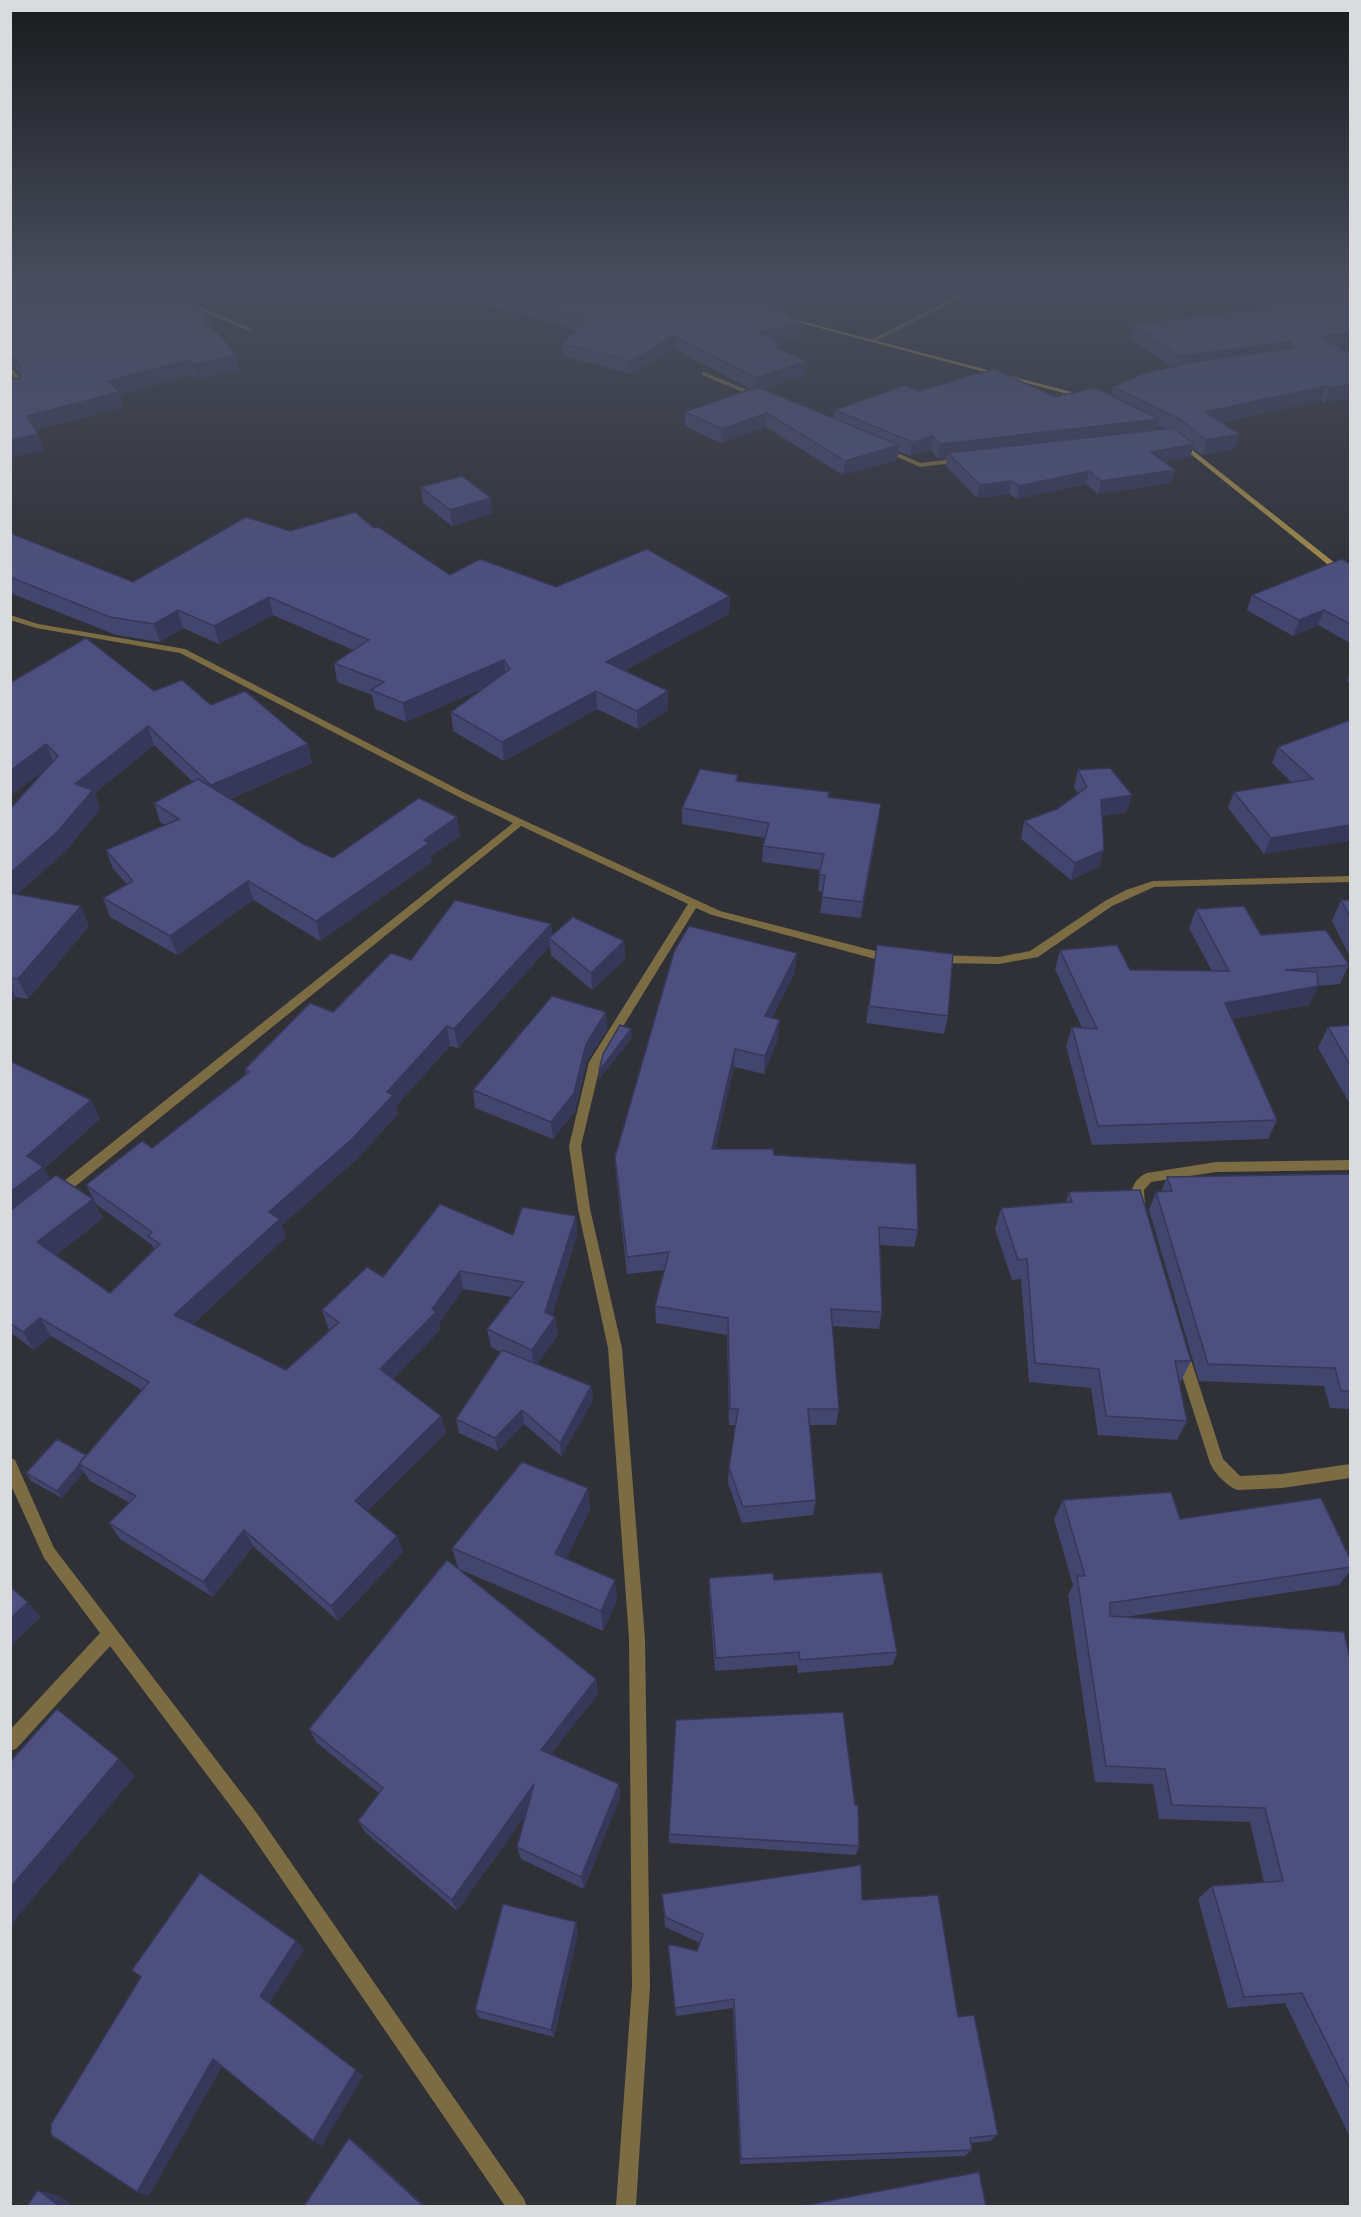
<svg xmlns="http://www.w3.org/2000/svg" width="1361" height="2217" viewBox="0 0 1361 2217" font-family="'Crimson Pro',serif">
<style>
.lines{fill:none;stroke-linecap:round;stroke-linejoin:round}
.street{fill:#7b6c43;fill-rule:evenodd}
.secondary{fill:#a48c49;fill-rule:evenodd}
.wall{fill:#42456d;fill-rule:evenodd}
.shaded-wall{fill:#363859}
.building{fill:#4d507f;stroke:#363859;stroke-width:1.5}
</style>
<rect width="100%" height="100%" fill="#303137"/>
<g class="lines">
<path class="street" d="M986,282H992L874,342L869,341Z
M181,300H185L254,330L249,331L181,302Z
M10,366L23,381V391L10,394V390L18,389C17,380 10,375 10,366Z
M704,372L761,396L762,397L757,398L702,375V373Z
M883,447L921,463L961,458L964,460L961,462L920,467L881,450V448Z
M10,615L38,624L185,649L469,795L720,911L875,951L891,952L896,956L891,960L875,959L712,915L696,908L601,1062L581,1146L590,1209L622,1348L645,1639L650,1986L636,2206H616L632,1986L629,1639L608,1348L578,1209L569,1146L589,1062L688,904L521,826L62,1197H54L52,1193L54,1189L513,823L463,799L180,653L36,628L10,620Z
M1350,876V882L1154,887L1112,906L1038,957L999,964L938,963L933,959L938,955L999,957L1030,951L1105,901L1126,890L1153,881Z
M1350,1160V1170L1216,1172L1151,1182L1144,1190L1145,1205L1144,1209H1134C1128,1195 1132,1179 1147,1173L1216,1162Z
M1182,1348L1187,1350L1189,1354L1223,1459L1240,1476L1282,1474L1350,1464V1478L1282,1488L1237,1490C1227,1486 1214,1473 1210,1463L1175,1354L1177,1350Z
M10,1458L15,1460L54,1548L256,1812L524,2199L527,2206H505L244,1824L110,1646L16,1749L10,1751V1730L100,1633L44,1558L10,1483Z"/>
<path class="secondary" d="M778,315L1087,396L1088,397L1083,398L778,317Z
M1177,441H1181L1350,575V580H1347L1177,443Z"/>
</g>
<path class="wall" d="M10,282L59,286L70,290L109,282H272L196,303L189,300L210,321L212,328L236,356L239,371L196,379L193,375L120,394L123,407L36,430L38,434L44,450L10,457V373L13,379L20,378V374L10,364Z
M553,282H860L777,306L801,338L776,342L782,350L806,374L763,389L834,418L835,410L919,391L1055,397L1111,395L1113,387L1171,367L1129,338L1133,324L1261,308L1258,282H1350L1341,348L1350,353V398L1325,403L1321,400L1221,423L1239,434L1234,449L1202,455L1193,448L1190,457L1164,462L1175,470L1171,483L1098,494L1086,484L1017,499L1009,494L977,498L946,466L947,458L938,459L931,450L910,456L898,451L897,460L843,475L766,427L721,443L685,426V412L751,389L674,349L631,374L563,356L562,344L576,330L489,306L488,294ZM1159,425L1165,429L1158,430Z
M897,282H1118L1117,286L960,301L961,291L935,303L896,290Z
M421,487L493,513L452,526L423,503Z
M374,528L450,575L556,587L730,596L729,614L625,670L668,691V710L638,729L597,709L504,761L453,731L451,712L482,689L406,722L375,709L372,695L337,682L334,663L353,650L273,615L219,644L183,628L160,642L116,635L10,593V533L133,582L290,531Z
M1350,561V643L1318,625L1293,636L1247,610L1252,595L1350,564Z
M1350,673V683L1347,681Z
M10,683L154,691L211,705L308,744L312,763L230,799L303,844L333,858L457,817L460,836L431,856L432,862L320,941L253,900L177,955L110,917L103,898L127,884L113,869L106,850L165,825L160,822L154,803L193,782L154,745L95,793L100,809L65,852L17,894L89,926L28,999L16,997L10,1003V809L47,768L10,796Z
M1350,720L1264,854L1228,808L1234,792L1292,783L1272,763L1278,747Z
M1078,770L1127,812L1102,816L1104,850L1099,867L1071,880L1021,839L1024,821L1057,809L1078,794L1074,787Z
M738,775V781L829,792L828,797L879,820L861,918L820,913L823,892L818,891L820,870L762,862L763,846L765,838L682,824V808Z
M1341,900H1350V957L1332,921Z
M1196,909L1261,935L1349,965L1340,984L1318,986L1309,1005L1232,1019L1277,1120L1268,1139L1092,1145L1066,1046L1072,1027L1082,1028L1055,969L1060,950L1130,970L1212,971L1189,928Z
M551,924L552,935L624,941L625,959L592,990L551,955L550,946L458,1048L450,1046L396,1106L398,1114L357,1159L282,1225L286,1237L193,1324L286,1370L330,1330L328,1328L322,1310L383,1277L513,1235L576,1216L577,1235L552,1315L555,1317L558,1335L537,1364L591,1386L593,1400L561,1456L524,1424L498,1451L459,1433L456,1419L501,1352L491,1347L487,1329L511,1297L463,1289L439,1323L440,1330L393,1379L441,1416L446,1433L367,1511L397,1536L403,1552L338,1621L253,1546L213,1597L120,1539L109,1523L130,1503L90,1481L84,1472L62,1498L31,1481L26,1473L86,1455L142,1390L51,1336L34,1350L10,1332V1061L91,1100L100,1119L44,1169L50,1180L103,1218L56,1255L110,1293L154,1249L152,1245L96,1204L86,1185L152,1148L246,1074L245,1069L333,1012L411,960Z
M877,945L948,1016L944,1034L866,1023Z
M795,972L772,1018L778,1038L764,1074L734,1067L715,1149L774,1155L918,1230L914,1247L880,1245L882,1312L879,1329L832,1326L839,1409L836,1425H809L816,1500L813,1515L742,1523L728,1483L729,1468L735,1425H729L727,1335L656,1323L655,1306L665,1270L627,1274L616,1175L615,1157Z
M606,1012L607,1030L587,1061L575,1111L553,1139L475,1108L473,1090Z
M1350,1025V1104L1318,1048L1328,1027Z
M1350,1174V1409L1330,1408L1324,1386L1199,1381L1149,1210L1156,1192H1161L1167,1177Z
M1069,1192L1191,1361L1181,1381H1179L1187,1421L1177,1440L1098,1435L1091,1388L1029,1382L1021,1279L1012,1280L995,1229L1001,1208L1066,1202Z
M588,1488L590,1510L566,1559L615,1580L617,1600L603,1631L459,1569L596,1679L598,1694L551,1754L619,1784L620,1797L584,1889L521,1859L517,1847L527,1813L457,1911L366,1833L358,1821L379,1793L317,1743L309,1729L458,1568L452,1548Z
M1063,1500L1180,1519L1350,1559V1571L1339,1585L1125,1617L1350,1660V2137L1285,2003L1228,2008L1198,1899L1212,1886L1264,1883L1250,1822L1159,1819L1153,1784L1095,1782L1068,1595L1073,1585L1054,1519Z
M709,1578L774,1580L897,1652L893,1665L798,1673L797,1665L715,1671L709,1592Z
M855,1805L859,1846L856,1855L669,1843V1834Z
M662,1894L862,1900L958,2017L998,2135L990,2141L971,2143L972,2150L965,2156L740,2164L733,2008L676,2016L668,1944L697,1951L700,1943L665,1927Z
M576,1922L578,1932L554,2037L479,2018L475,2010Z"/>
<path class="shaded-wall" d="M40,282H57L60,292L10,302V287Z
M227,282H272L196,303L194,291Z
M820,282H860L769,309V297Z
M960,282H1118L1117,286L960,301L961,291L935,303L937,292Z
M210,321L213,335L204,322Z
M802,325L801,338L757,345V332Z
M1350,333V346L1315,351L1319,337Z
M674,336V349L631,374V361Z
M1290,342L1286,356L1175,370L1179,356Z
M782,345V358L775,347Z
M236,356L239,371L196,379L192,364Z
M190,360L193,375L120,394L123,407L32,431L27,416L108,381Z
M807,361L806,374L756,391V378Z
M1350,384V398L1325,403L1330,388Z
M1326,386L1321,400L1201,427L1205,412Z
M767,413L766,427L721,443L722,429Z
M1160,419L1157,433L948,453L947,458L938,459L940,444Z
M38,434L44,450L10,457V440Z
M1239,434L1234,449L1202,455L1206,440Z
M933,436L931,450L910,456L912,442Z
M1194,444L1190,457L1148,465L1151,452Z
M899,445L897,460L843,475L845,461Z
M1175,470L1171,483L1098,494L1101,481Z
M1089,471L1086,484L1017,499L1019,486Z
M1011,481L1009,494L977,498L980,485Z
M491,498L493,513L452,526L450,510Z
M730,596L729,614L607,680L606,662Z
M269,597L273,615L219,644L214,626Z
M178,610L183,628L160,642L154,624Z
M1324,610L1318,625L1293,636L1299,620Z
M504,660L506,678L406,722L403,703Z
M596,691L597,709L504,761L502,742Z
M668,691V710L638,729L637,711Z
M148,726L154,745L95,793L100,809L65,852L10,900V873L75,784Z
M46,744L54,763L10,796V771Z
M308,744L312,763L217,804L211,785Z
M1132,795L1127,812L1097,817L1101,800Z
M881,804L879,820L861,918L863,902Z
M457,817L460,836L431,856L432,862L320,941L316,921Z
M1350,825V841L1264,854L1271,838Z
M1104,850L1099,867L1071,880L1075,863Z
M248,881L253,900L177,955L170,936Z
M81,906L89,926L28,999L18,979Z
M551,924L553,941L549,938L550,946L458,1048L454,1029Z
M624,941L625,959L592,990L591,973Z
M797,953L795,972L764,1034L765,1016Z
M10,985L16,997L10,1003Z
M1318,986L1309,1005L1218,1022L1225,1003Z
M606,1012L607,1030L587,1061L575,1111L553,1139L551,1122L586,1044Z
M780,1020L778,1038L764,1074L765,1056Z
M447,1026L450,1046L396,1106L398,1114L357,1159L282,1225L286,1237L183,1333L174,1315L269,1212L387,1092Z
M631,1029L632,1038L599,1080V1071Z
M735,1049L734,1067L711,1167L712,1149Z
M91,1100L100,1119L44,1169L53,1186L10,1220V1192L27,1156Z
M93,1199L103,1218L48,1261L37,1242Z
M576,1216L577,1235L549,1326L555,1317L558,1335L534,1368L532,1350L545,1312Z
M460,1271L463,1289L439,1323L440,1330L386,1386L380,1369L432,1309Z
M40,1318L51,1336L34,1350L23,1332Z
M591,1386L593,1400L561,1456L560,1443Z
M522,1410L524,1424L498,1451L495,1438Z
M441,1416L446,1433L361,1517L355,1501Z
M79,1465L84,1472L62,1498L57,1491Z
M588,1488L590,1510L558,1575L555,1554Z
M244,1530L253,1546L213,1597L203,1582Z
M397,1536L403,1552L338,1621L331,1606Z
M615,1580L617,1600L603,1631L601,1611Z
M28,1602L41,1617L10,1647V1619Z
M596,1679L598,1694L544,1763L541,1750Z
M119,1759L135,1776L10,1926V1888Z
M534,1784L538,1797L457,1911L452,1900Z
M619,1784L620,1797L584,1889L581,1877Z
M576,1922L578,1932L554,2037L551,2030Z
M296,1941L304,1950L269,2004L260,1996Z
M213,2059L223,2065L149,2196L137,2192Z
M356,2070L363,2076L322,2146L313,2141Z
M349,2138L360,2146L426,2206H423Z
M38,2190L59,2196L73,2206H59Z"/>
<path class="building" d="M10,282H40L10,287Z
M109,282H157L182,292L210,321L204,322L221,336L236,356L192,364L190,360L108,381L119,392L27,416L38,434L10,440V379L20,378V365L10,355V295L64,285L70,290Z
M172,282H227L194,291Z
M553,282H701L777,306L802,325L757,332L782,345L775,347L807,361L756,378L674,336L631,361L562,344L586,321L488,294Z
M722,282H820L769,297Z
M904,282H960L937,292Z
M977,282H1049L961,290Z
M1264,282H1350V333L1319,337L1350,353V384L1330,388L1326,386L1205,412L1239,434L1206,440L1178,418L1113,387L1140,375L1186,363L1294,348L1290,342L1179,356L1133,324L1267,308Z
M994,369L1055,397L1092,388L1100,390L1160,419L940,444L933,436L912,442L835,410L905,385L919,391Z
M757,387L899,445L845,461L767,413L722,429L685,412Z
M1173,428L1194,444L1151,452L1175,470L1101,481L1089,471L1019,486L1011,481L980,485L948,453Z
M462,476L491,498L450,510L421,487Z
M355,512L374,528L378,527L450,575L480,559L556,587L647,549L730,596L606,662L668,691L637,711L596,691L502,742L451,712L510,669L504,660L403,703L371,690L384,682L334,663L369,640L269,597L214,626L178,610L154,624L110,617L10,577V533L133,582L246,517L290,531Z
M1342,559L1350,564V624L1324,610L1299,620L1252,595Z
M86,638L154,691L182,680L211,705L245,691L308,744L211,785L148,726L75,784L93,790L57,832L10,873V809L58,756L46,744L10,771V683Z
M1350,720V825L1271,838L1234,792L1313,779L1278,747Z
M1110,768L1132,795L1101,800L1104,850L1075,863L1024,821L1057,809L1087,787L1078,770Z
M700,769L738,775L736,781L829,792L828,797L881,804L863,902L822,897L825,875H819L824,854L763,846L769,823L682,808Z
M198,779L303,844L333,858L419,798L457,817L424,840L429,843L316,921L248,881L170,936L103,898L133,881L106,850L179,819L154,803Z
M10,893L81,906L18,979L10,978Z
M455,900L551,924L454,1029L447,1026L387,1092L393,1095L351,1140L269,1212L280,1219L174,1315L286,1370L339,1322L322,1310L367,1267L383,1277L440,1204L513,1235L522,1207L576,1216L545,1312L555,1317L532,1350L487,1329L524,1282L460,1271L432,1309L436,1312L380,1369L441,1416L355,1501L397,1536L331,1606L244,1530L203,1582L109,1523L136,1496L79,1464L149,1382L40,1318L23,1332L10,1323V1211L56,1175L93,1199L37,1242L110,1293L160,1244L148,1236L152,1232L86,1185L142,1141L152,1148L249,1072L245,1069L310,1003L333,1012L391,953L411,960Z
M1341,900H1350V917Z
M1244,906L1261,935L1326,930L1349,965L1285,970L1317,972L1318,986L1225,1003L1277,1120L1098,1126L1072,1027L1097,1029L1060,950L1117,945L1130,970L1229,971L1196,909Z
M573,917L624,941L591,973L549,938Z
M689,926L797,953L765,1016L780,1020L765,1056L735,1049L712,1149H773L774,1155L916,1164L918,1230L879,1227L882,1312L831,1309L839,1409H808L816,1500L743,1507L729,1468L738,1409H730L728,1318L655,1306L669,1252L627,1257L615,1157L674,952Z
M877,945L953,954L948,1016L869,1006Z
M552,996L606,1012L586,1044L574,1093L551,1122L473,1090Z
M620,1025L631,1029L599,1071L603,1054Z
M1350,1025V1065L1328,1027Z
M10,1061L91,1100L27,1156L43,1167L10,1192Z
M1350,1174V1391H1341L1335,1368L1208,1364L1156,1192L1172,1191L1167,1177Z
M1140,1190L1191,1361H1175L1187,1421L1106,1416L1099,1369L1035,1363L1027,1259L1018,1260L1001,1208L1072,1202L1069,1192Z
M502,1350L591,1386L560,1443L522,1410L495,1438L456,1419Z
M57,1439L86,1455L79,1464H80L57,1491L26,1473Z
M522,1462L588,1488L555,1554L615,1580L601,1611L452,1548Z
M1171,1492L1180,1519L1321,1498L1350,1559V1567L1110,1603V1616L1344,1632L1350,1660V2089L1302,1993L1244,1997L1212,1886L1283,1881L1265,1808L1172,1805L1165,1769L1106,1766L1077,1576H1085L1063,1500Z
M447,1560L596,1679L541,1750L619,1784L581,1877L517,1847L534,1784L452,1900L358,1821L383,1788L309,1729Z
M882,1572L897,1652L800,1660L799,1652L716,1658L709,1578L773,1573L774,1580Z
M10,1587L28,1602L10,1619Z
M57,1709L119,1759L10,1888V1762Z
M843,1712L855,1805H858L859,1846L669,1834L676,1720Z
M861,1865L862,1900L938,1895L958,2017L974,2015L998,2135L970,2138L972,2150L741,2159L734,1999L675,2008L668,1944L697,1951L703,1934L665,1917L662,1894Z
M200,1873L296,1941L260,1996L356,2070L313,2141L213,2059L137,2192L51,2135V2124L141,1977L132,1970Z
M503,1904L576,1922L551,2030L475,2010Z
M349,2138L423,2206H304Z
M979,2172L986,2206H802Z
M38,2190L59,2206H27Z"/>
<linearGradient id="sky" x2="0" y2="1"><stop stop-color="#1a1b1e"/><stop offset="0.48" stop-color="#484e5e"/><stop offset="1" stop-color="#484e5e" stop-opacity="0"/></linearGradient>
<rect width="1361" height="592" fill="url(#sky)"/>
<rect width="1361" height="2217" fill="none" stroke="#dadbdf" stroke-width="24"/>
</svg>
